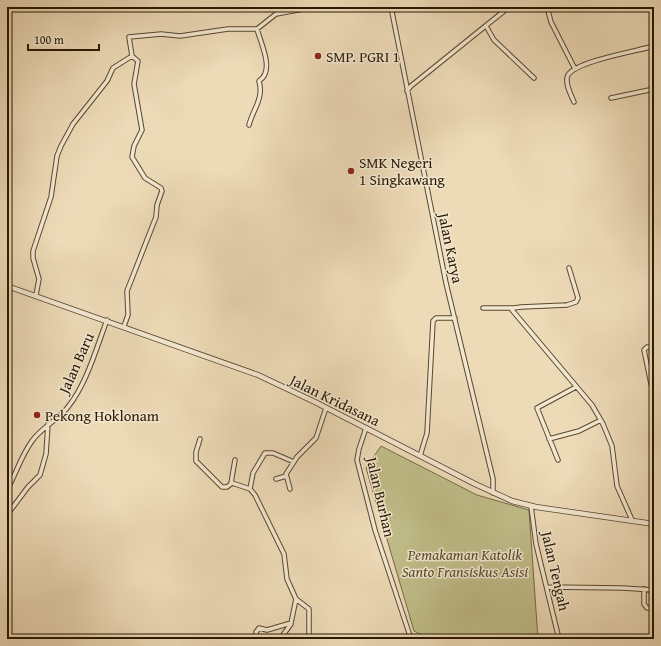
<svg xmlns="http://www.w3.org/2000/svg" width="661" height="646" viewBox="0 0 661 646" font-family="'Gentium Book Plus',serif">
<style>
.green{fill:#c0bd89;stroke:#746a46}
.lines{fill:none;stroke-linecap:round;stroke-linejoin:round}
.minor-casing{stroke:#58482f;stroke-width:5.5}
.tertiary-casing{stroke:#58482f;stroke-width:6}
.minor{stroke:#f3e7d0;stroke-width:3.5}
.tertiary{stroke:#f3e7d0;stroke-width:4.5}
.poi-dot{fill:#8f2418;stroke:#f3e7d0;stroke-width:1.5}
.labels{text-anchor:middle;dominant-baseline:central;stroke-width:3;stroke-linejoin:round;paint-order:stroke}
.poi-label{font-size:15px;fill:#271802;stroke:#f3e7d0;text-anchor:start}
.street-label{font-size:15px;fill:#271802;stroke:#f3e7d0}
.park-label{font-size:15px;font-style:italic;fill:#554a2a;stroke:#f3e7d0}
</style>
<rect width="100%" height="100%" fill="#eddab7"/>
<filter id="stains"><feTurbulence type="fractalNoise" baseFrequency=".005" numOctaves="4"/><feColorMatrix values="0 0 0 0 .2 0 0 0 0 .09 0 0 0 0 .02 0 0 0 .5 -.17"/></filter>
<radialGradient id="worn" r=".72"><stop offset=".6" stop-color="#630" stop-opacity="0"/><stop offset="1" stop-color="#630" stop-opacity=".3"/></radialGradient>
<path class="green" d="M381,446L477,495L529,510L538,639H430L414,631L366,468Z"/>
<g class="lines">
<defs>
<path id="minor" d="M391,7L446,283L493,479V493
M547,7L551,22L575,69
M486,26L494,40L534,78
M407,91L411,86L509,7
M611,98L654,89
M574,102C571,95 564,82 568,75C577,61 637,51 654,46
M249,125C253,109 264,99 259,81C275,71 261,44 257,29
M569,268L578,298L576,302L567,305L521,307L514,308L512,310L592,405L603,424L612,446L617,486L632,520
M36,295L39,279L33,258V251L51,197L57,156L61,146L73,124L107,81L113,68L132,56L129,37L161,34L180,36L228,29H257L276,14L314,7
M483,308H514
M124,326L128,315L127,291L156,217L157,205L162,191L161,188L145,178L132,157L134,146L142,130L134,84L138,61L132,56
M651,384L644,350L647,347L654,348
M366,428L359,449L357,460L375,530L411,639
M200,439L196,452V461L222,487H227L232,483L250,489L255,495L284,554L287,579L296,599
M549,439L579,431L601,420
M420,456L427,433L433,321L436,318H455
M558,460L537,408L576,387
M276,479L286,476
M231,483L235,460
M250,489L253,473L265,453H273L294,462
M290,489L286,474L297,457L316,438L326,408
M7,490C16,474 21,456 32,441C42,427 58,420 68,407C87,383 96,349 107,320
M531,506L536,544L558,635L555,639
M10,511L28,487L40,475L46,454L48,424
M547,587L622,588L654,590
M644,589V604L647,608H654
M258,639L256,632L259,628L267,630L291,623L296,599L309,609V639
M280,639L291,624"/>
<path id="tertiary" d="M7,286L258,375L315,402L475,484L512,501L536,507L654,524"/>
</defs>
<use href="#minor" class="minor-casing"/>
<use href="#tertiary" class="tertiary-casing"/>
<use href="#minor" class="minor"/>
<use href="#tertiary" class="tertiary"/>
</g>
<g class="poi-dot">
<circle cx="318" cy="56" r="4"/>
<circle cx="351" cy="171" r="4"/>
<circle cx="37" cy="415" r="4"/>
</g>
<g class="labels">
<g class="poi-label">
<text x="326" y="56">SMP. PGRI 1</text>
<text x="359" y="162">SMK Negeri<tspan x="359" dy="17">1 Singkawang</tspan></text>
<text x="45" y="415">Pekong Hoklonam</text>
</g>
<g class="street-label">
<text transform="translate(451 248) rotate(78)">Jalan Karya</text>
<text transform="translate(76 363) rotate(-66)">Jalan Baru</text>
<text transform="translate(335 400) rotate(26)">Jalan Kridasana</text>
<text transform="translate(381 497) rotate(77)">Jalan Burhan</text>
<text transform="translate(556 571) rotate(77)">Jalan Tengah</text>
</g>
<g class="park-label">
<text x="465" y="554">Pemakaman Katolik<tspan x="465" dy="17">Santo Fransiskus Asisi</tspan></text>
</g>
</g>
<rect width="661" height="646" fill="none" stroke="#eddab7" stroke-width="24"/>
<rect x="8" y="8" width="645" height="630" fill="none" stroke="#271802" stroke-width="2"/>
<rect x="12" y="12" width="637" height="622" fill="none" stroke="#271802"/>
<path d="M28 44v6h71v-6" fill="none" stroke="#271802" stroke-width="2"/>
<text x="34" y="44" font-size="12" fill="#271802" stroke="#f3e7d0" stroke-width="3" paint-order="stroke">100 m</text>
<rect width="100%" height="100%" filter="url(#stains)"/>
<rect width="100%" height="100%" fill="url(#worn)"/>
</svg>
